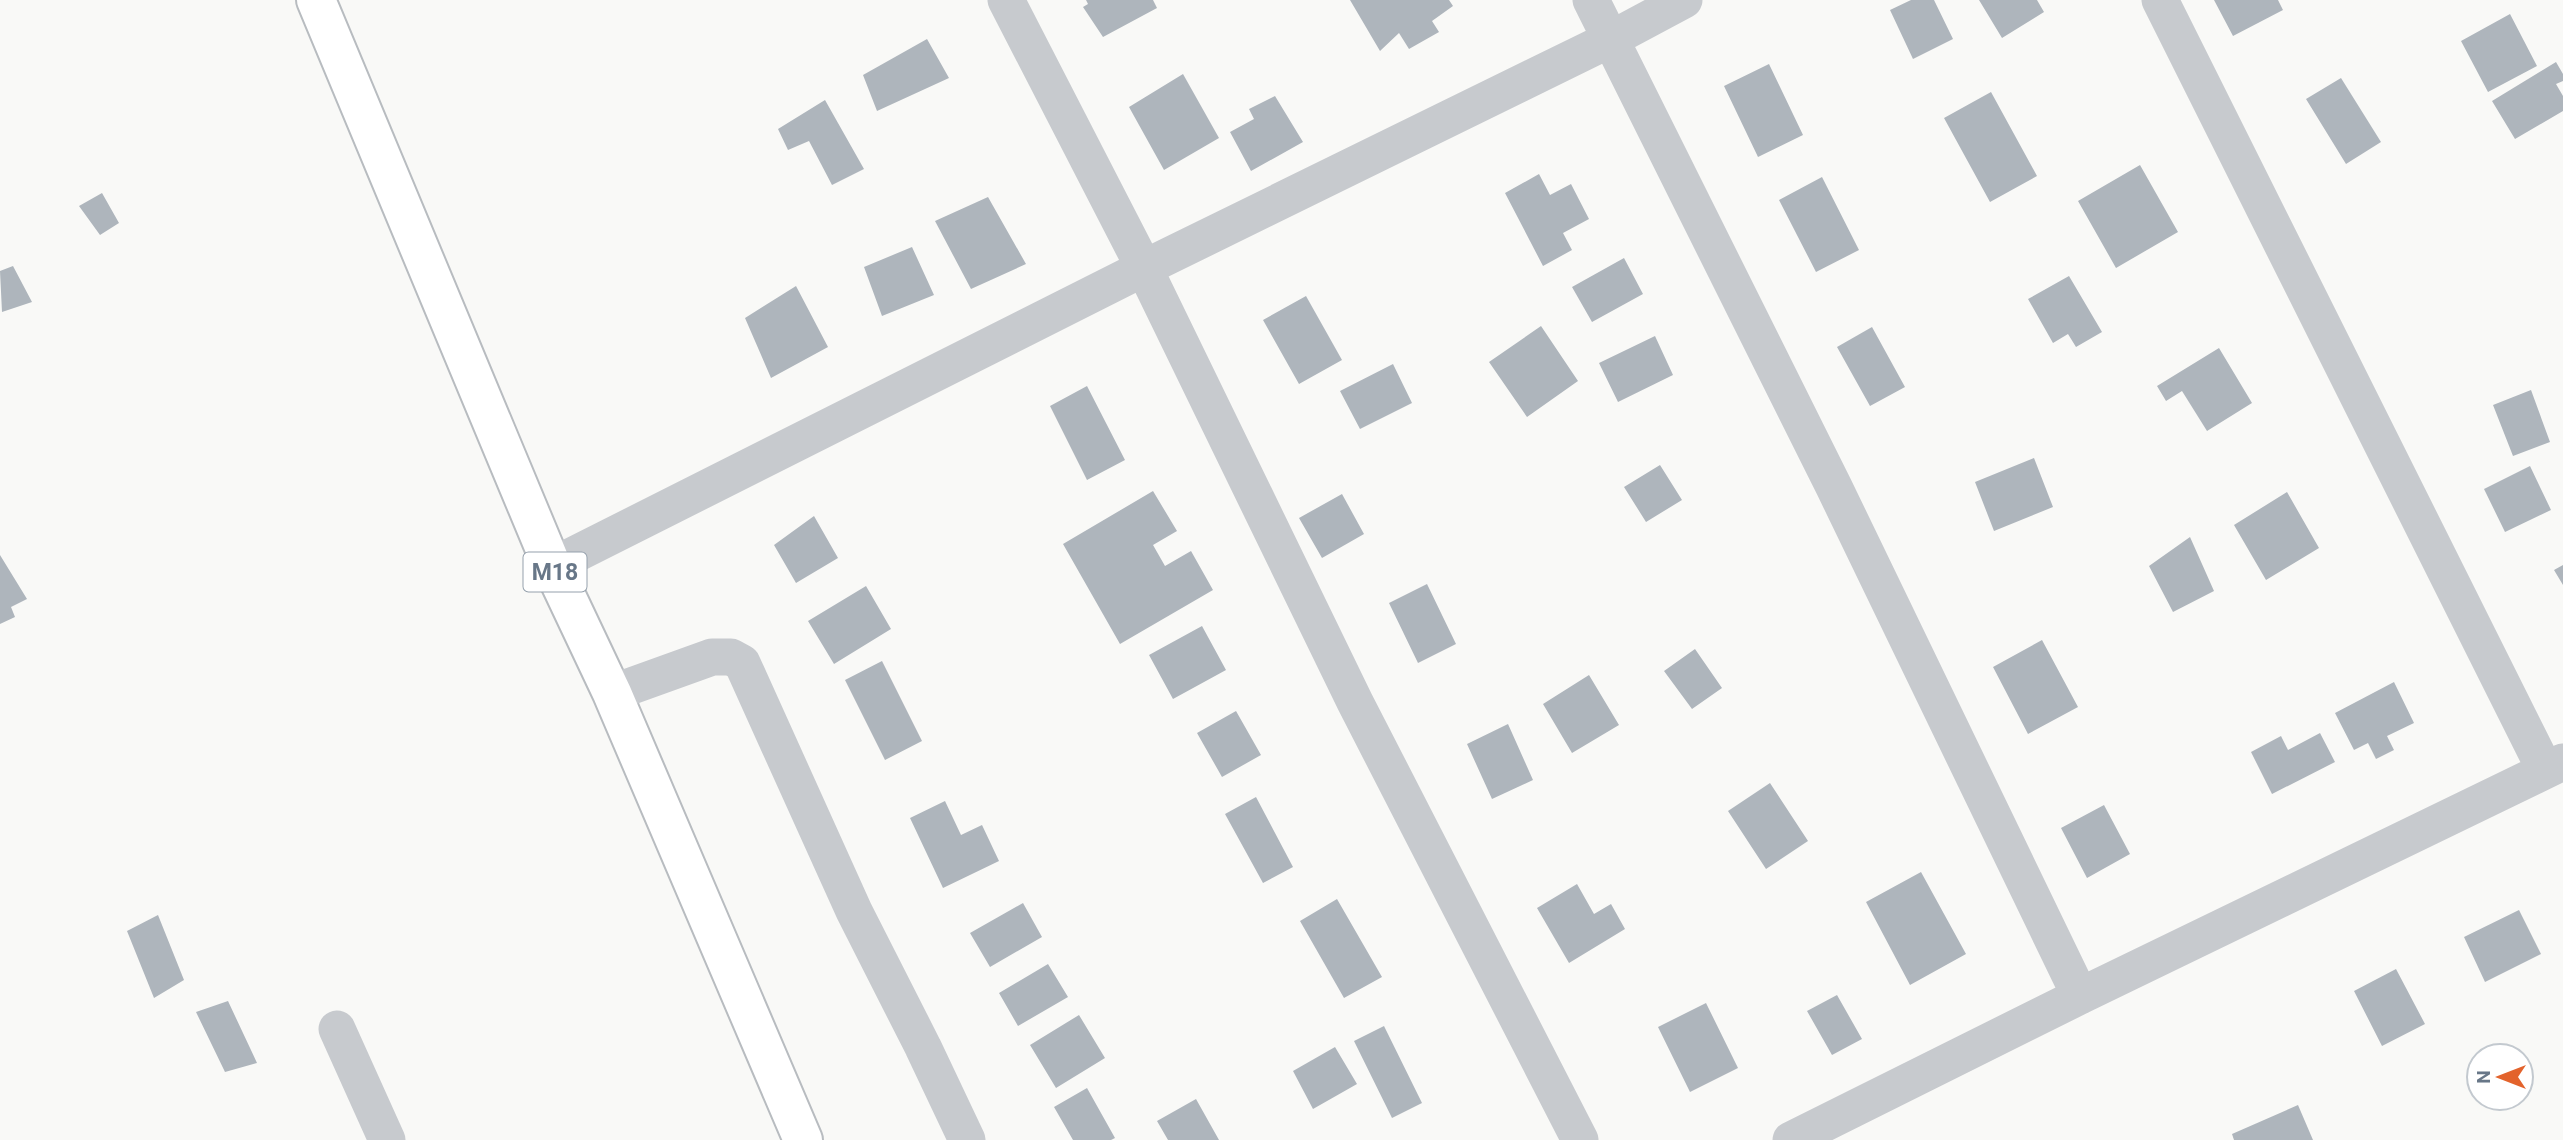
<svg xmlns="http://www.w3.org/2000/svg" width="2563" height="1140" viewBox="0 0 2563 1140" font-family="Roboto,sans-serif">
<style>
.building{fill:#aeb5bc}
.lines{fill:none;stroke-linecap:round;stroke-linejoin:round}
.primary-casing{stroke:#b8bcc0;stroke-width:42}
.street{stroke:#c7cace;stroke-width:37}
.primary{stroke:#fff;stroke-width:38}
.labels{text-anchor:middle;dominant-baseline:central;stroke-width:7;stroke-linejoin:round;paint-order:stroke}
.shield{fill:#fff;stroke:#95a0ac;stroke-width:2}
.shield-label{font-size:23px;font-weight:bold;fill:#687788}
</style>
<rect width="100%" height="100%" fill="#f9f9f7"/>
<path class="building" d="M1086,0H1153L1157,8L1103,37L1083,7L1088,4Z
M1350,0H1449L1453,6L1432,21L1439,32L1409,49L1399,33L1380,51Z
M1911,0H1934L1953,39L1913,59L1890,10Z
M1979,0H2037L2044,12L2002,38Z
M2214,0H2278L2283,10L2233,36Z
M2510,14L2537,66L2488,92L2461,41Z
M927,39L949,78L877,111L863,75Z
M2556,62L2563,74V81L2556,84L2563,96V111L2515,139L2492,101Z
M1769,64L1803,135L1758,157L1724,86Z
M1183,74L1219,138L1164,170L1129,107Z
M2341,78L2381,142L2346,164L2306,99Z
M1991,92L2037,176L1990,202L1944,118Z
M1275,96L1303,142L1251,171L1230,132L1254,119L1249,109Z
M825,100L864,169L832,185L809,141L788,150L778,129Z
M2140,165L2178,232L2116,268L2078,201Z
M1539,174L1550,195L1571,184L1589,219L1563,233L1572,250L1543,266L1505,193Z
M1822,177L1859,250L1816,272L1779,200Z
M102,193L119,223L100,235L79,206Z
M988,197L1026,264L971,289L935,221Z
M912,247L934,295L882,316L864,267Z
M1624,258L1643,294L1592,322L1572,287Z
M13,266L32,302L2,312L0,271Z
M2069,276L2102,332L2076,347L2068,334L2053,343L2028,299Z
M796,286L828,347L771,378L745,318Z
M1306,296L1342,360L1299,384L1263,320Z
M1541,326L1578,381L1527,417L1489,362Z
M1872,327L1905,387L1870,406L1837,347Z
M1655,336L1673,375L1618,402L1599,363Z
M2219,348L2252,403L2207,431L2182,391L2166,401L2157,386Z
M1393,364L1412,403L1360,429L1340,391Z
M1087,386L1125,460L1087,480L1050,406Z
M2531,390L2550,442L2513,456L2493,405Z
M2034,458L2053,507L1994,531L1975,482Z
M1660,465L1682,500L1646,522L1624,487Z
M2530,466L2551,510L2505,532L2484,489Z
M1153,491L1177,531L1153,545L1165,566L1191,551L1213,590L1120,644L1063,544Z
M2287,492L2319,548L2266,580L2234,525Z
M1342,494L1364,534L1322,558L1299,518Z
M814,516L838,558L796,583L774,545Z
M2190,537L2214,591L2173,612L2149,566Z
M0,555L27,599L11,607L15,617L0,624Z
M2563,565V585L2554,570Z
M1427,584L1456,644L1418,663L1389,603Z
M866,586L891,629L834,664L808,621Z
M1202,626L1226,670L1173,699L1149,655Z
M2042,640L2078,707L2028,734L1993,667Z
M1695,649L1722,688L1692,709L1664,671Z
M882,661L922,741L885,760L845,680Z
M1589,675L1619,725L1572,753L1543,704Z
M2394,682L2414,723L2387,736L2394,750L2376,759L2368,743L2354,750L2335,713Z
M1236,711L1261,755L1222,777L1197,733Z
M1508,724L1533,780L1492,799L1467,744Z
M2320,733L2335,762L2272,794L2251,752L2281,736L2288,750Z
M1770,783L1808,841L1766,869L1728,811Z
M1256,797L1293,867L1263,883L1225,814Z
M945,801L961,835L982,825L999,861L943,888L910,818Z
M2104,805L2130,854L2087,878L2061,828Z
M1921,872L1966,954L1910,985L1866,902Z
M1577,884L1594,914L1611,904L1625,929L1569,963L1537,908Z
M1337,899L1382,977L1344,998L1300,921Z
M1023,903L1042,937L990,967L970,933Z
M2519,910L2541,954L2485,982L2464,937Z
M158,915L184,980L154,998L127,931Z
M1048,964L1068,997L1018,1026L999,993Z
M2396,969L2425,1024L2382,1046L2354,991Z
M1837,995L1862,1039L1832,1055L1807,1011Z
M228,1001L257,1063L225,1072L196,1012Z
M1706,1003L1738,1068L1690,1092L1658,1027Z
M1079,1015L1105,1058L1056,1088L1030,1045Z
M1384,1026L1422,1103L1392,1118L1354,1041Z
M1335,1047L1357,1084L1313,1109L1293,1071Z
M1087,1088L1115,1138L1111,1140H1073L1054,1107Z
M1196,1099L1219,1140H1168L1157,1121Z
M2298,1105L2313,1140H2234L2232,1134Z"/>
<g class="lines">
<defs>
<path id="primary" d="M316,0L552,566L612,693L803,1140"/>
</defs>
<use href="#primary" class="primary-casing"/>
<path class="street" d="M1006,0L1144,268L1355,702L1580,1140
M1591,0L1834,487L2080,996
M2160,0L2545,770
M552,566L1144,268L1611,39L1684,0
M612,693L712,657H731L742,663L854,911L923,1047L967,1140
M337,1029L387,1140
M1791,1140L2080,996L2563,762"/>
<use href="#primary" class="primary"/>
</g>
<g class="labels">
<rect class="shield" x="523.5" y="552.5" width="63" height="39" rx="5"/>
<g class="shield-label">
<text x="555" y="572">M18</text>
</g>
</g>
<g transform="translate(2500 1077) rotate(270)"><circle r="33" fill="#ffffff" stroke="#c3c9cf" stroke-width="2"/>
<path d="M0-5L12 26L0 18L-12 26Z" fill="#e3632c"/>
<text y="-10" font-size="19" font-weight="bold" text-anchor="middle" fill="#687788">N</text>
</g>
</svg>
